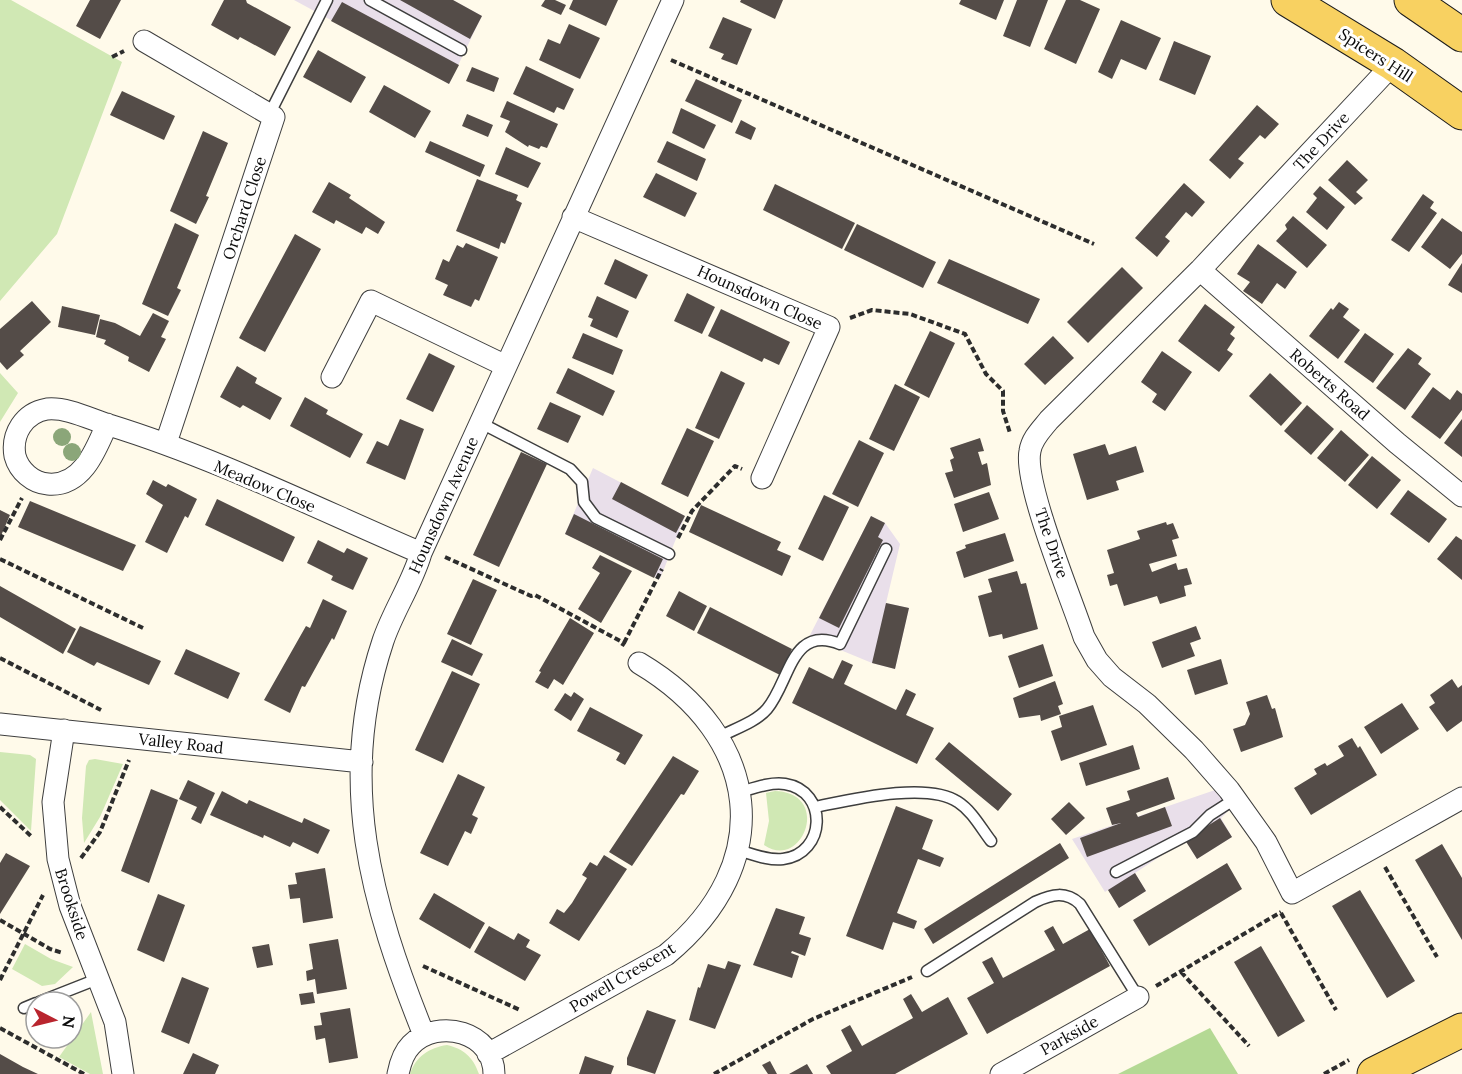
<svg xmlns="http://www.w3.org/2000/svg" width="1462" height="1074" viewBox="0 0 1462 1074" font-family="Lora,serif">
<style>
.industrial{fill:#e9dfea}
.green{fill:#d0e8b4}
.forest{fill:#b4d994}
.building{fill:#544c48}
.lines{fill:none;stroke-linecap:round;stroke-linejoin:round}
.lane-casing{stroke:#3e3e3e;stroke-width:13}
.street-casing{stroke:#3e3e3e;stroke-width:23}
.primary-casing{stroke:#1c1c1c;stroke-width:35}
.path{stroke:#2d2d2d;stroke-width:4;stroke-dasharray:6 3;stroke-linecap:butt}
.lane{stroke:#fff;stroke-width:10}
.street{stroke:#fff;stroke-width:21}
.primary{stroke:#f8d161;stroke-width:33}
.tree{fill:#8ba679}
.labels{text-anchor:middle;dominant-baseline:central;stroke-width:6;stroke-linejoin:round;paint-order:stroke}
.street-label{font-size:16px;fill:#0b0b0b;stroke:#fff}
</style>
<rect width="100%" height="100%" fill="#fffaea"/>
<path class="industrial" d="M294,0H453L482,16L449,84Z
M593,468L685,516L660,579L565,534Z
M871,516L885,523L900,544L886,603L909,608L895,669L872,663L809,637Z
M1218,789L1233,806L1221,818L1232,837L1197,859L1185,840L1135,873L1146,891L1119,908L1108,890L1105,892L1072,839Z"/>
<path class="green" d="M0,0H11L122,62L57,234L0,301Z
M0,373L18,393L0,422Z
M0,752L30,755L36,759L31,831L0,800Z
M95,759L123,764L100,817L84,843L82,818L86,766L89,760Z
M775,791C833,793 802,872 764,845L769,821L766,793Z
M25,944L51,959L73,967L55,984L42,986L12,969Z
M91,1012L103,1074H90L59,1057Z
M447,1045C464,1049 473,1057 479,1074H410C416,1056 429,1048 447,1045Z"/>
<path class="forest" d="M1210,1028L1238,1074H1118Z"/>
<path class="building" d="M90,0H121L100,39L76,26Z
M224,0H246L247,3L291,27L275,56L240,37L238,40L211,25Z
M400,0H453L482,16L470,39Z
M545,0H555L566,5L561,15L541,6Z
M573,0H618L606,26L569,9Z
M741,0H783L775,19L740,2Z
M961,0H1004L996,20L959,4Z
M1017,0H1048L1030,47L1003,36Z
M1066,0H1080L1100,9L1076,64L1044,49Z
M342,2L459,65L449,84L331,21Z
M723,17L752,29L737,65L721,59L724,54L709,48Z
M1121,20L1161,38L1146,70L1121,59L1112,79L1098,72Z
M569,24L600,38L580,79L539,60L548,39L560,44Z
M1174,41L1211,56L1195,95L1159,80Z
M318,50L366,77L351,103L303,77Z
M526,66L574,89L564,110L557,107L554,113L513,94Z
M472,67L499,78L494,92L466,81Z
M696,79L742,100L732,123L685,101Z
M384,85L431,111L415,138L369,112Z
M122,91L175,116L164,140L110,115Z
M507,101L558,124L547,148L541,146L539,149L529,145L528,147L505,132L510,121L500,117Z
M1257,105L1279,124L1265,139L1260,135L1238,159L1244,163L1230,179L1209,160Z
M681,108L716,125L704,149L672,133Z
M467,114L493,125L488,137L462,126Z
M741,120L756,128L751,140L735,133Z
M203,131L228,143L206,196L209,197L196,224L170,211Z
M430,141L485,165L480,177L425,152Z
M667,141L706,159L697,181L657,162Z
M506,147L541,163L528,188L495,174Z
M1347,160L1368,180L1356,192L1363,198L1355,205L1328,180Z
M656,173L697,193L685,217L643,197Z
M477,179L518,195L516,200L522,203L505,244L501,242L499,249L456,231Z
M329,182L351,195L349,198L385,222L378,234L366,227L362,234L336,220L334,224L312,212Z
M1184,183L1205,202L1192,217L1186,212L1165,237L1170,241L1157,257L1135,238Z
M775,184L855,223L842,249L763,210Z
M1320,186L1345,207L1327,230L1306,212L1317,198L1313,194Z
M1423,194L1434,202L1430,208L1437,213L1409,252L1391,240Z
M1293,216L1327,245L1307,268L1276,241L1287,229L1285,225Z
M1442,218L1462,232V254L1450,269L1421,247Z
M175,223L199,235L177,288L181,290L168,316L142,304Z
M857,224L936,262L923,288L844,250Z
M295,234L321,249L265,352L239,338Z
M466,243L498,257L479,301L475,299L471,307L443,295L448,285L435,279L443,259L449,262L457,245L463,248Z
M1258,244L1297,272L1285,289L1277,283L1262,304L1243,291L1250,282L1237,274Z
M615,259L648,275L636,299L604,284Z
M949,259L1040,299L1028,324L937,283Z
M1462,263V293L1448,285Z
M1122,267L1143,288L1088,343L1067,322Z
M687,293L715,307L702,334L674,321Z
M597,296L629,311L617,338L590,326L593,319L588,317Z
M32,301L51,322L20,351L24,355L7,370L0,362V329Z
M1339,302L1349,309L1343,317L1360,330L1338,359L1309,336L1331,308L1333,310Z
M1205,304L1235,327L1230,334L1235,338L1227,350L1233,354L1219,372L1178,341Z
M62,306L100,315L95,335L58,327Z
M721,309L790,342L779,365L764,358L762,362L708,336Z
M153,313L169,321L161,337L166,339L149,372L128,361L129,357L104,344L106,340L96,337L100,319L115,323L140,336Z
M930,331L955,343L929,398L904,385Z
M583,333L623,350L613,375L572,358Z
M1365,333L1394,354L1373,383L1344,362Z
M1053,336L1074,358L1045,385L1024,364Z
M1408,348L1422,358L1418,364L1431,374L1405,410L1376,388Z
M1162,351L1192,372L1165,411L1152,402L1157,394L1141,382Z
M429,353L455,366L433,412L406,399Z
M237,366L257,378L255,383L282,398L270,420L243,405L240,408L220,397Z
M568,368L615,391L603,416L556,393Z
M721,371L745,383L719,439L695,428Z
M1270,373L1302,403L1281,426L1249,396Z
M895,384L920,397L894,451L869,439Z
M1433,387L1450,400L1457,390L1462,394V410L1440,439L1411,417Z
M305,397L328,410L326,414L363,434L350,458L290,426Z
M550,402L581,416L568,443L537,429Z
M1307,405L1334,429L1311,455L1284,431Z
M400,419L424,429L405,480L366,463L377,441L388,446Z
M1462,419V457L1444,443Z
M687,428L714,441L688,497L661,484Z
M1341,430L1369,455L1345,482L1317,458Z
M980,438L984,451L978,452L982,465L987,463L991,485L954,498L945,473L953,471L950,460L954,458L950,448Z
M859,440L884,453L858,507L832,494Z
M1105,444L1109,455L1136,446L1144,472L1116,481L1119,490L1087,500L1073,454Z
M521,452L547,464L499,567L473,555Z
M1372,456L1401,480L1377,509L1348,485Z
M153,480L166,487L168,484L197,499L188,518L185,516L167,553L145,542L163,505L146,494Z
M621,482L685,516L676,533L612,499Z
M1408,490L1447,519L1429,543L1390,514Z
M989,492L999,519L963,532L954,504Z
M824,495L849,507L823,561L798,549Z
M217,499L295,537L283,562L205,525Z
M30,501L136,545L123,571L18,527Z
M701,505L781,542L777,550L791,556L782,576L689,532Z
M0,510L10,515L0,538Z
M574,514L663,559L654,578L565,534Z
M871,516L885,523L878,537L883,540L839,628L819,618Z
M1166,522L1167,525L1173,523L1179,538L1172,540L1177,556L1149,564L1152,572L1176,563L1178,570L1187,568L1192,584L1184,586L1186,596L1160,604L1157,596L1124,606L1117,584L1110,586L1107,575L1114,573L1107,550L1140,539L1137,531Z
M1005,533L1014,561L964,578L956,552L966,548L965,545Z
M1456,536L1462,540V580L1437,559Z
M318,540L344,553L347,548L368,558L353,590L331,580L333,576L307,563Z
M600,555L632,571L601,623L578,609L600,573L592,568Z
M1017,571L1021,584L1026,583L1038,629L1003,639L1002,634L989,637L978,596L992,592L988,579Z
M473,579L497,590L471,645L447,634Z
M0,586L76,629L63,654L0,617Z
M679,591L707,606L694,631L666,616Z
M323,599L347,611L334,640L332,638L305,687L302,686L290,713L264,700L306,626L310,628Z
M886,603L909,608L895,669L872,663Z
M710,607L792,649L780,675L697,633Z
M570,618L594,633L563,685L554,679L548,689L535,682L541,672L539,671Z
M80,626L161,661L149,685L97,662L94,666L67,652Z
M1196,626L1201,639L1190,643L1195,656L1162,668L1152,642Z
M452,639L483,654L472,676L441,662Z
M1043,644L1053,676L1019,688L1008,656Z
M186,649L240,673L228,699L174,674Z
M1221,659L1228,684L1195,695L1187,670Z
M842,660L853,665L844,684L896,710L906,689L916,694L906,715L934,728L917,764L792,703L809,667L833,679Z
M452,671L480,684L443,763L415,750Z
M1452,679L1458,688L1462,685V721L1447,732L1429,707L1435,703L1430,695Z
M1055,681L1063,704L1058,706L1061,714L1041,721L1040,715L1019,718L1013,698Z
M574,692L584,699L571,721L554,710L565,693L571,697Z
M1267,695L1272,709L1275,708L1283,737L1241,752L1233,729L1245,725L1250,714L1246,702Z
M1402,703L1419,729L1381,754L1364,727Z
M1093,705L1107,745L1061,761L1051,731L1062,727L1059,716Z
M590,707L643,735L625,765L616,760L620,753L577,731Z
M1352,738L1358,748L1360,746L1377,775L1311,815L1294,788L1317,774L1314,769L1325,763L1327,766L1344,756L1338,746Z
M949,742L1012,794L998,811L935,759Z
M1133,745L1140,769L1086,786L1079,763Z
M673,756L699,771L684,795L681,794L632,866L609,852Z
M458,774L485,787L472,815L478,818L471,834L465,831L448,866L420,853Z
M1168,777L1175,799L1136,813L1138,817L1165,807L1172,826L1087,857L1080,838L1121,823L1112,825L1106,808L1130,800L1127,791Z
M188,780L215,793L201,824L191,819L197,807L179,799Z
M151,789L178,800L149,883L121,871Z
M222,791L247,804L249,800L302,823L304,818L330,830L318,854L293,842L290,847L264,835L263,838L210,815Z
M1069,802L1085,818L1066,835L1051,819Z
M896,806L933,820L922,849L944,858L940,867L918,859L897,913L917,921L914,929L893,922L883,950L846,936Z
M1220,818L1232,837L1197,859L1185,840Z
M1060,843L1069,858L933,944L924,929Z
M1442,844L1462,878V940L1415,860Z
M6,853L30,866L0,914V863Z
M604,855L627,869L579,941L549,923L557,909L564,913L572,903L587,878L582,875L590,862L597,866Z
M1227,863L1242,889L1149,946L1133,920Z
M325,868L333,918L303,923L300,898L290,899L288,885L297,884L295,873Z
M1135,873L1146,891L1119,908L1108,890Z
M1360,890L1415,981L1387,998L1332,906Z
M434,893L485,923L470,949L419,919Z
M158,894L185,905L164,962L137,950Z
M776,908L805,917L799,934L811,938L805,956L792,951L791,953L799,956L792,978L753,965Z
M489,926L514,940L518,933L530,940L526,947L541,955L525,981L474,952Z
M1053,926L1063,944L1090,929L1110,966L987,1034L967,998L994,983L982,962L992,957L1003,978L1055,950L1044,931Z
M338,939L347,989L317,994L315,979L307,981L306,971L313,969L309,944Z
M269,944L273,965L257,968L252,947Z
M1261,946L1305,1021L1278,1037L1234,962Z
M728,961L741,965L715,1029L689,1020L698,987L700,988L708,964L725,969Z
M182,977L209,988L189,1044L161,1032Z
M313,992L315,1003L301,1005L299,994Z
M911,994L922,1012L948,997L968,1034L895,1074H831L826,1066L852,1051L841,1030L850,1025L862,1046L913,1018L903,999Z
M350,1008L358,1058L329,1063L325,1038L316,1040L314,1026L322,1025L320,1013Z
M647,1010L676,1020L655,1074L627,1065V1058Z
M193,1053L219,1065L215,1074H183Z
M0,1054L23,1067L38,1074H0Z
M585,1056L614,1066L611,1074H579Z
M770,1061L777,1074H768L762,1065Z
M807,1064L813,1074H789Z"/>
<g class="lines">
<defs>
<path id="lane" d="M370,0L461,50
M269,115L327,0
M479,422L570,469L582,482L584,502L596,518L669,554
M719,737C734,729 756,722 767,709C790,682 791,624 840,644L886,549
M815,807C850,800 927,781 958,802C972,811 981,828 991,841
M738,850C752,854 769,861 783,859C826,854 829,791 785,784C770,782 754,788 740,792
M1116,872L1193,832L1210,815L1235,799
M927,971L1035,902C1052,894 1066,891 1080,904L1138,997
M39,1002L100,978
M24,1008L36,1003"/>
<path id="street" d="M144,41L274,117L166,443
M1393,64L1200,270L1049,420C1042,429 1032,438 1030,451C1023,483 1072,600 1084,637L1097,660L1112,677L1147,704L1194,750L1229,790L1266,842L1292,893L1462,798
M573,217L829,327L762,478
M1200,270L1397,443L1462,496
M332,377L371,301L506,366
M107,424C96,450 82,487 48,484C33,483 19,471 15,456C11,434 24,413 47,409C67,407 90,419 109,425C216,458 318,509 421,553
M0,724L362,762
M64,730L53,802L58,859L70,906L115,1022L123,1074
M424,1035C371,903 336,782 383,641C393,611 412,584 421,553L673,0
M488,1054L666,955C778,863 762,736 639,663
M398,1074C400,1064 403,1053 411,1045C438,1017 494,1032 494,1074
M1001,1074L1138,997"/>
<path id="primary" d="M1288,0L1393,64L1462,113
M1411,0L1462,35
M1374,1074L1462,1030"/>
</defs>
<use href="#lane" class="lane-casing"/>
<use href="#street" class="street-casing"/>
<use href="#primary" class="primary-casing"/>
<path class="path" d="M112,57L124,51
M671,60L1094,244
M850,318L872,310L910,314L965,334L986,374L1003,391V411L1010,433
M678,538L692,511L735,466L742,469
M0,540L22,498
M445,557L531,596L535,595L624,643L622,646
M0,559L143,628
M624,643L662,569
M0,658L101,710
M0,807L32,837
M81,858L100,832L129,760
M1385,867L1437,957
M1281,913L1336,1010
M0,920L50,949L63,953
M423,966L520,1010
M1181,972L1249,1046
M0,980L43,895
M1156,986L1281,912
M0,1028L84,1074
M714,1074L813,1019L912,977
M1324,1074L1349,1060"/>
<use href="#lane" class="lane"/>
<use href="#street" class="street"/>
<use href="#primary" class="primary"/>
</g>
<g class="tree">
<circle cx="62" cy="437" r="9"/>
<circle cx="72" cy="452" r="9"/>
</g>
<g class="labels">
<g class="street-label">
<text transform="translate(1376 55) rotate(33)">Spicers Hill</text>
<text transform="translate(1321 141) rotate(-47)">The Drive</text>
<text transform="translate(244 208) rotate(-72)">Orchard Close</text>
<text transform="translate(760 297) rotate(24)">Hounsdown Close</text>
<text transform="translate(1330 384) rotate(41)">Roberts Road</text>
<text transform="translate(265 486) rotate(23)">Meadow Close</text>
<text transform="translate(443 505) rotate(-66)">Hounsdown Avenue</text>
<text transform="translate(1052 543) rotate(71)">The Drive</text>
<text transform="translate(181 743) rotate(6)">Valley Road</text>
<text transform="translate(72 904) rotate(72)">Brookside</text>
<text transform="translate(622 977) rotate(-31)">Powell Crescent</text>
<text transform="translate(1069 1035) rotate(-29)">Parkside</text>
</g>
</g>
<g transform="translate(54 1020) rotate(97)"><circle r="28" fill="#ffffff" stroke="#9d9d9d" stroke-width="1.5"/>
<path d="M0-4.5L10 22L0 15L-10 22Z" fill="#b9252e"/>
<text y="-9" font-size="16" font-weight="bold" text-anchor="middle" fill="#0b0b0b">N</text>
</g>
</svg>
